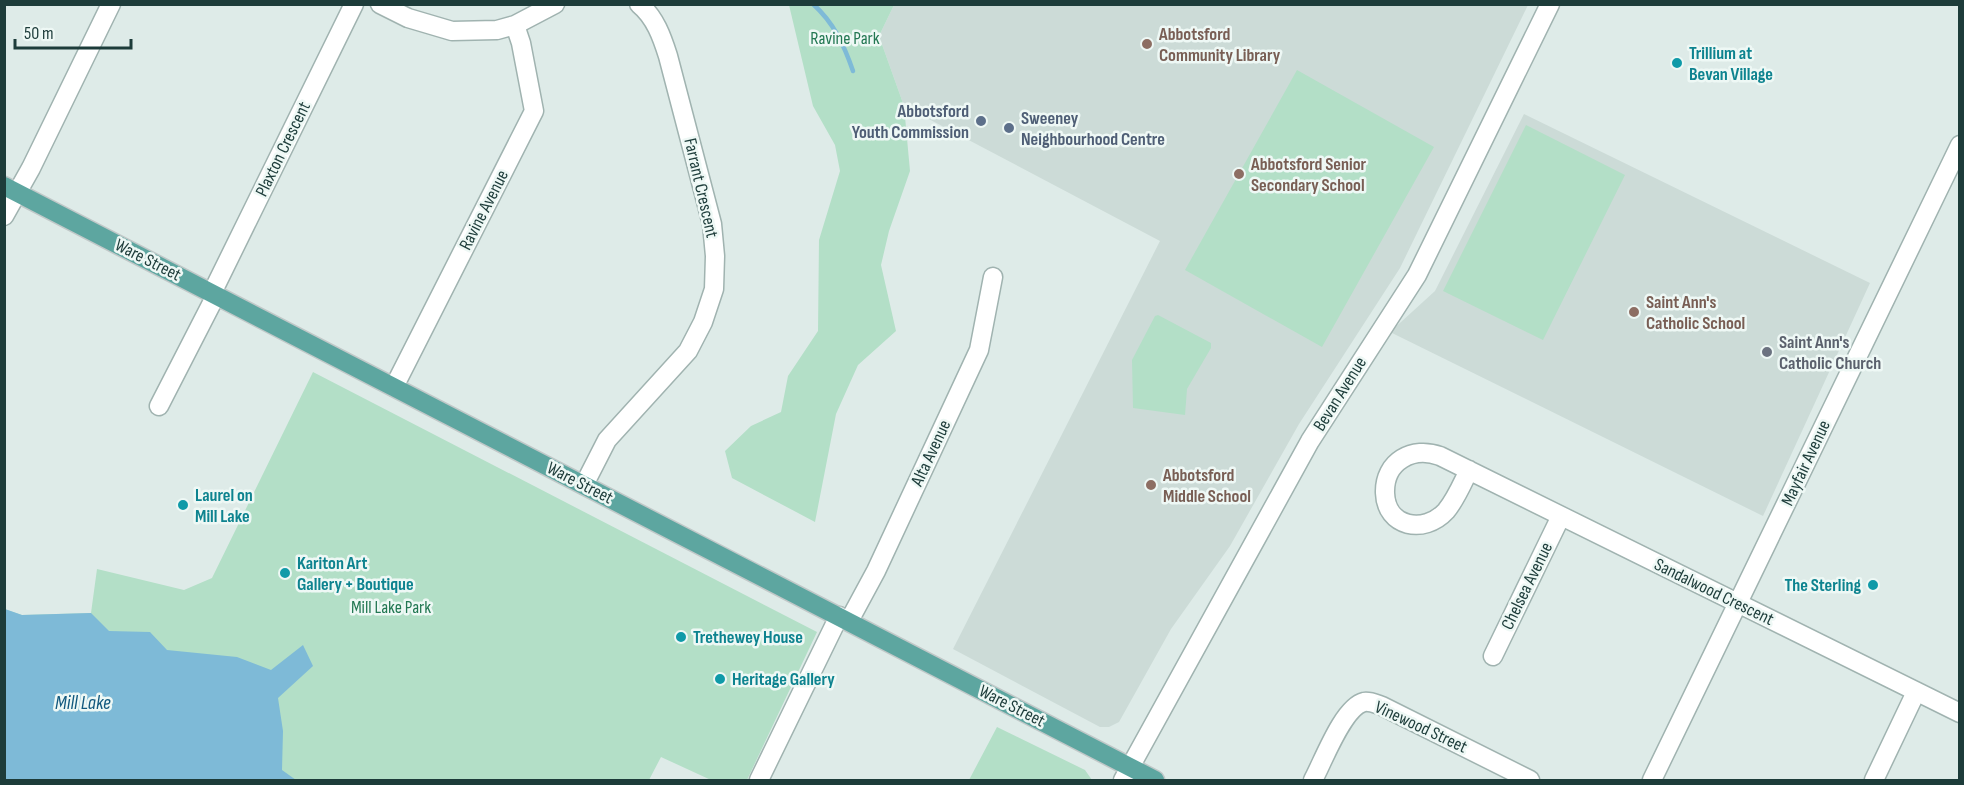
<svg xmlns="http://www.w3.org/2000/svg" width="1964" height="785" viewBox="0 0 1964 785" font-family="'Sofia Sans Condensed',sans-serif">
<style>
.built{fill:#ccdbd7}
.green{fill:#b3dfc7}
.water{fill:#7ebad7}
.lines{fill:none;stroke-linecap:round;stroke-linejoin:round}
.stream{stroke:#7ebad7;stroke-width:4.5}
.minor-casing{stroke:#a0b3b0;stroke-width:21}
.major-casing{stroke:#c0c8c8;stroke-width:21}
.minor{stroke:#fff;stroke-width:18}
.major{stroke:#5da6a0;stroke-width:18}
.education-dot{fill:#8d6e63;stroke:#eef8f5;stroke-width:2}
.culture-dot{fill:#0f9aa8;stroke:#eef8f5;stroke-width:2}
.service-dot{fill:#5c6f8a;stroke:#eef8f5;stroke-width:2}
.worship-dot{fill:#6b7280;stroke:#eef8f5;stroke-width:2}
.labels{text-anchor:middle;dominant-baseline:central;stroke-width:5;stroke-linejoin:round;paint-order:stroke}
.education-label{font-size:18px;font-weight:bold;fill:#785e54;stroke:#eef8f5;text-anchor:start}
.park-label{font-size:18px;fill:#237853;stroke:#eef8f5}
.culture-label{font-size:18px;font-weight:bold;fill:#0d838f;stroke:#eef8f5;text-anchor:start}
.service-label{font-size:18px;font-weight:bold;fill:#4e5e75;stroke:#eef8f5;text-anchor:end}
.street-label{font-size:18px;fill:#1d3c3a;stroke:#eef8f5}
.worship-label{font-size:18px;font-weight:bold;fill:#5b616d;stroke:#eef8f5;text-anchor:start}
.water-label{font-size:20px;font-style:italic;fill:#12597e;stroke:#eef8f5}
</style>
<rect width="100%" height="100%" fill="#deebe8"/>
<path class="built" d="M894,5H1528L1400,268L1299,424L1230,546L1171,629L1119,722L1109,727H1100L953,649L1160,241L904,106L879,36Z
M1524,114L1870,283L1763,516L1390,332L1435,291Z"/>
<path class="green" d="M789,5H894L879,36L904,106L910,171L889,231L881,265L896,331L858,365L836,414L815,522L732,478L725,451L751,426L781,412L788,376L818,331L819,240L840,171L835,145L813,106Z
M1297,70L1434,147L1322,347L1185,270Z
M1526,125L1625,175L1543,340L1443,291Z
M1158,315L1211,343V348L1187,389L1185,415L1133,408L1132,360L1155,316Z
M313,372L817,632L747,780H711L661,757L649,780H5L4,609L22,615L91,613L97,569L184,590L212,578Z
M997,727L1085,770L1092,780H969Z"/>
<path class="water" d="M5,609L22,615L91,613L109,631L150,632L167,650L237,657L271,670L303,645L313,666L278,698L283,731L282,770L296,780H5Z"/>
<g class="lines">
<path class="stream" d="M813,4C834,23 844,45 853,71"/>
<defs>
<path id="minor" d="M380,4L408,18L452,31L497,30L515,25L555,4
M4,216L31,168L111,4
M212,293L354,4
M394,387L534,111L521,43L515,25
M159,406L216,295
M1469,470C1462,484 1456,499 1446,511C1424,535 1386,527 1385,493C1384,461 1413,446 1440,456L1960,713
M584,485L607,440L688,351L703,322L714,289L715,256L712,224L668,56C662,37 655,17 639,4
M849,621L876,571L979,350L993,277
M1493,656L1561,516
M759,780L839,616
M1123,780L1310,441L1417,275L1550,4
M1313,780C1323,762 1343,707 1364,702C1370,701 1376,704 1382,706L1530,780
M1652,780L1960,145
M1874,780L1916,692"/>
<path id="major" d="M4,186L1155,780"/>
</defs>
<use href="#minor" class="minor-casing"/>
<use href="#major" class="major-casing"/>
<use href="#minor" class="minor"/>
<use href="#major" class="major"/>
</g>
<g class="education-dot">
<circle cx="1147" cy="44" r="6"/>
<circle cx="1239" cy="174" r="6"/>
<circle cx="1634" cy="312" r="6"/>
<circle cx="1151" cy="485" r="6"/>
</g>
<g class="culture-dot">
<circle cx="1677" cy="63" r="6"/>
<circle cx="183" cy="505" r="6"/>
<circle cx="285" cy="573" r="6"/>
<circle cx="1873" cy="585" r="6"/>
<circle cx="681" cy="637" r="6"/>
<circle cx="720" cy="679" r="6"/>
</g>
<g class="service-dot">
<circle cx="981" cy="121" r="6"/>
<circle cx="1009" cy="128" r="6"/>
</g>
<circle class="worship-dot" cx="1767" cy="352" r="6"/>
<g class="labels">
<g class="education-label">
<text x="1159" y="34">Abbotsford<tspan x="1159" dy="21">Community Library</tspan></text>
<text x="1251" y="164">Abbotsford Senior<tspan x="1251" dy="21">Secondary School</tspan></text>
<text x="1646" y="302">Saint Ann's<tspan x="1646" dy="21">Catholic School</tspan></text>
<text x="1163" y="475">Abbotsford<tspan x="1163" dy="21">Middle School</tspan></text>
</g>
<g class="park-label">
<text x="845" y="38">Ravine Park</text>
<text x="391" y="607">Mill Lake Park</text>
</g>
<g class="culture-label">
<text x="1689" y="53">Trillium at<tspan x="1689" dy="21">Bevan Village</tspan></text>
<text x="195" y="495">Laurel on<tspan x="195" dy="21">Mill Lake</tspan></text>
<text x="297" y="563">Kariton Art<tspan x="297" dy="21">Gallery + Boutique</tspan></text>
<text x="1861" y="585" text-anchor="end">The Sterling</text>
<text x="693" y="637">Trethewey House</text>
<text x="732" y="679">Heritage Gallery</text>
</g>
<g class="service-label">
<text x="969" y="111">Abbotsford<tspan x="969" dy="21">Youth Commission</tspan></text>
<text x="1021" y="118" text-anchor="start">Sweeney<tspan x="1021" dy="21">Neighbourhood Centre</tspan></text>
</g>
<g class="street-label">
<text transform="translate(283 149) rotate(-64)">Plaxton Crescent</text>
<text transform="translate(701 188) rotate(77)">Farrant Crescent</text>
<text transform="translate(484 210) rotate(-63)">Ravine Avenue</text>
<text transform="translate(148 260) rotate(27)">Ware Street</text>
<text transform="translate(1340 394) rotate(-58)">Bevan Avenue</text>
<text transform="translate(931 453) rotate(-65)">Alta Avenue</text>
<text transform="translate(1806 463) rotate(-65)">Mayfair Avenue</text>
<text transform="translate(580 483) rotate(27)">Ware Street</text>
<text transform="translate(1527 586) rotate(-64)">Chelsea Avenue</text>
<text transform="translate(1714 592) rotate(26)">Sandalwood Crescent</text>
<text transform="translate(1012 706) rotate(27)">Ware Street</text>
<text transform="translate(1421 727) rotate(25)">Vinewood Street</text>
</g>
<g class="worship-label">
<text x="1779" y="342">Saint Ann's<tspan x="1779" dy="21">Catholic Church</tspan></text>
</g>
<g class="water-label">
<text x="83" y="703">Mill Lake</text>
</g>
</g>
<rect width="1964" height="785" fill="none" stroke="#1d3c3a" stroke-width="12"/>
<path d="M15 39v9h116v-9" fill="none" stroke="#1d3c3a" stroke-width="3"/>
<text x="24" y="39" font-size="18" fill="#1d3c3a" stroke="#eef8f5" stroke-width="4.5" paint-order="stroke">50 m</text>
</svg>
